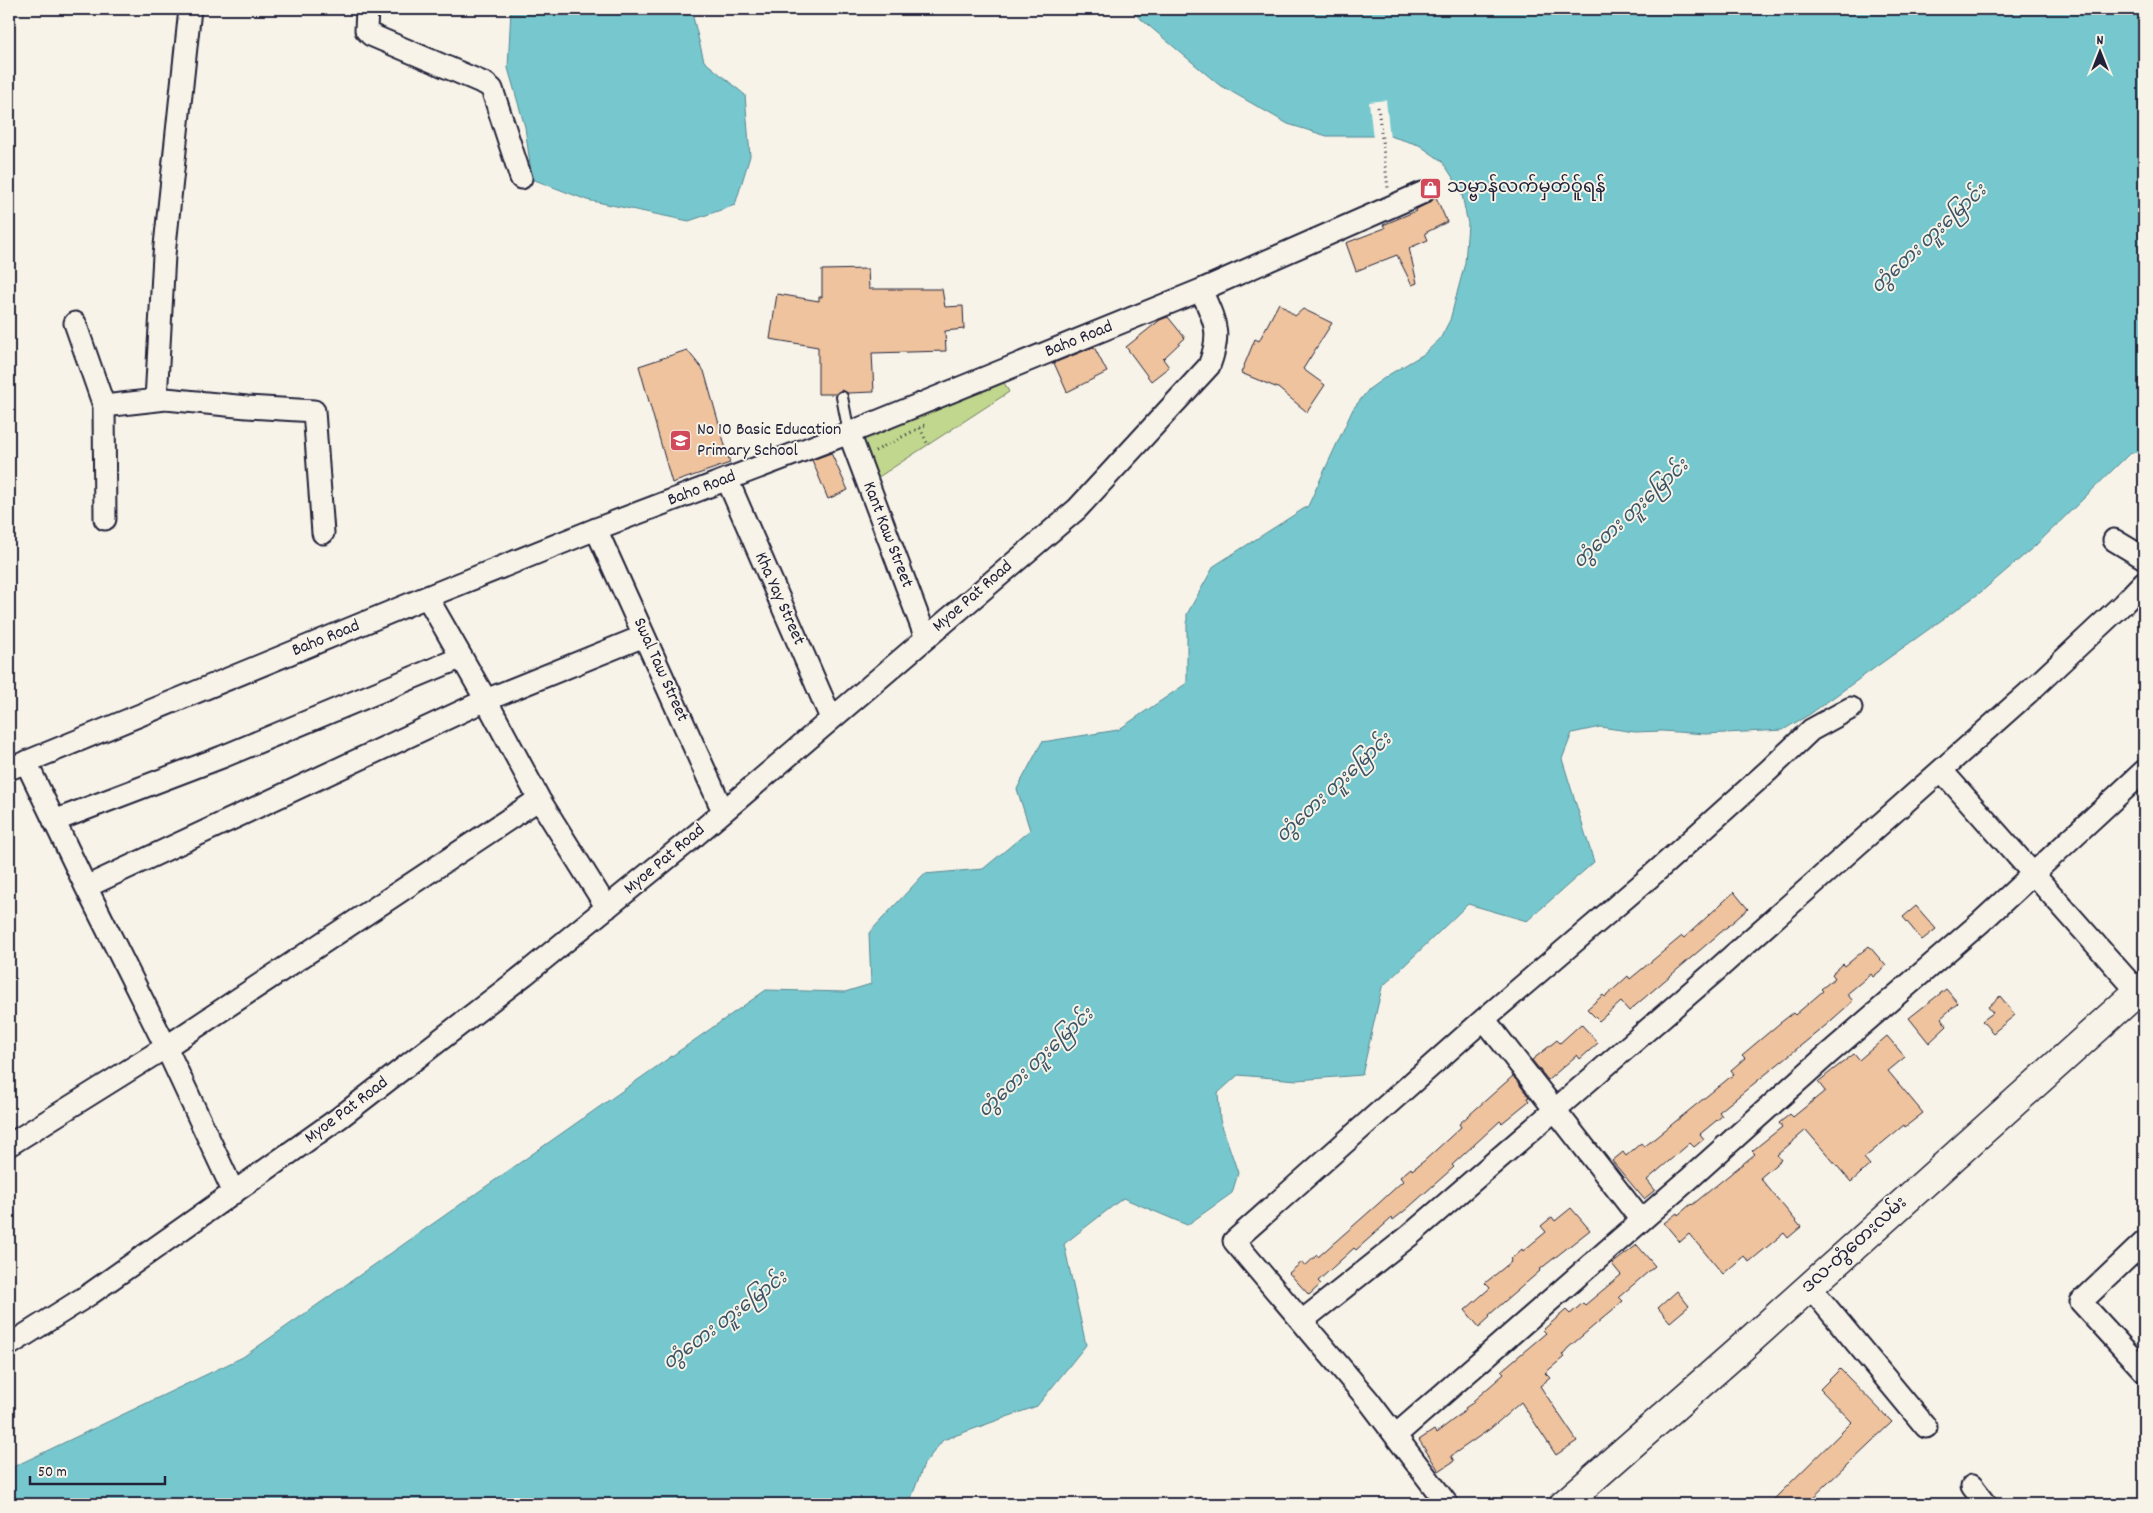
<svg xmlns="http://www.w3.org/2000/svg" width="2153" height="1513" viewBox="0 0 2153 1513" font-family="Dekko,'Noto Sans Myanmar',sans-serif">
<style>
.green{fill:#c0d78d;stroke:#717c64}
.water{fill:#77c8ce;stroke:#558693}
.pier{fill:#f7f3e8}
.building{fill:#eec39e;stroke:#22223b}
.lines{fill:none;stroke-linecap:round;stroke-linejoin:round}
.service-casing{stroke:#22223b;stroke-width:14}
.minor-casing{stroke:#22223b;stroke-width:25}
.secondary-casing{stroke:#22223b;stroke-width:31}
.path{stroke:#22223b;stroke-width:3;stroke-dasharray:1 4;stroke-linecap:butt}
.service{stroke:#f7f3e8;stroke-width:10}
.minor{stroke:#f7f3e8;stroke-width:21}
.secondary{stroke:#f7f3e8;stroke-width:28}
.labels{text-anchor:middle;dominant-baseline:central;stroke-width:4;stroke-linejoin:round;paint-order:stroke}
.poi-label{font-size:18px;fill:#22223b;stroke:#f7f3e8;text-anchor:start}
.street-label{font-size:18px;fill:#22223b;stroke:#f7f3e8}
.water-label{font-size:19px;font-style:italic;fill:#3c5467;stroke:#f7f3e8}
</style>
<rect width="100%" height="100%" fill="#f7f3e8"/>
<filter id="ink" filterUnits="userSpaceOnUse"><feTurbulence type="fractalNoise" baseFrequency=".02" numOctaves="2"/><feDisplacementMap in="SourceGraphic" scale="10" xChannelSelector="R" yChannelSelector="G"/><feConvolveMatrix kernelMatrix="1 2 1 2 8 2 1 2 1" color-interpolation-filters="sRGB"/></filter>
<g filter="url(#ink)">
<path class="green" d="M1000,375L1009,392L877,478L859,433Z"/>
<path class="water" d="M511,9H691L704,61L745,95L750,156L735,205L689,221L587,200L532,179L525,127L508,68Z
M1129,9H2144V449L2129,454L2036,545L1981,592L1810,714L1783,730L1706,734L1662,731L1635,732L1600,727L1572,733L1562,759L1594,862L1527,921L1468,904L1382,987L1362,1075L1297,1080L1238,1075L1218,1093L1220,1120L1238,1173L1232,1193L1187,1225L1123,1198L1064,1244L1086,1345L1037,1406L943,1440L924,1464L909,1504H9V1469L243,1357L766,990L845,992L871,984L869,933L924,874L983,869L1030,830L1017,789L1042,742L1118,730L1187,683V614L1214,566L1308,506L1353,409L1369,389L1390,374L1424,354L1440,339L1450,320L1465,263L1468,224L1461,190L1442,161L1419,145L1390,136H1327L1288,124L1218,84Z"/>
<path class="pier" d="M1386,100L1390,139H1373L1369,102Z"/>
<path class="building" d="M1435,195L1447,222L1425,233L1428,240L1409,248L1417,283L1412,285L1397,255L1356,271L1346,243L1385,228L1383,225L1416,211L1415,210L1432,201Z
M868,269L869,289H942L945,307L963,306L964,329L945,331L946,351L872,353L874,392L848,393L841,390L836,394H818V347L770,339L777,294L819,301V297H822V270Z
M1279,303L1295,316L1303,309L1332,323L1303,369L1325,385L1307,412L1278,388L1241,373L1255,339L1259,341Z
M1168,317L1185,338L1163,359L1169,367L1151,381L1126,347L1160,320Z
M1094,347L1107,372L1067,392L1054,363Z
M687,350L704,371L730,463L672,483L639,366Z
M831,453L848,490L828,499L812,460Z
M1734,892L1748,909L1629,1011L1621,1002L1599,1021L1587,1009L1603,995L1605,997L1628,976L1630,979L1682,936L1684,938Z
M1916,906L1936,929L1922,940L1903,917Z
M1869,946L1886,966L1873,977L1871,974L1847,994L1853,1001L1825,1026L1719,1112L1722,1116L1700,1134L1704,1139L1694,1147L1690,1143L1647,1180L1655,1190L1644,1199L1612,1161L1623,1152L1626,1156L1641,1143L1644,1147L1734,1074L1731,1070L1745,1058L1742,1055L1780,1023L1793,1013L1795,1015L1823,991L1821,989L1835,978L1832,974L1843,964L1845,966Z
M1946,989L1958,1003L1941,1018L1947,1026L1929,1043L1909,1018Z
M2000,996L2015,1015L1993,1033L1982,1021L1993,1013L1988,1007Z
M1581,1024L1598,1043L1580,1059L1577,1055L1548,1080L1532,1060L1557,1040L1560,1043Z
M1887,1036L1905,1057L1888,1071L1923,1113L1905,1127L1904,1125L1864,1158L1870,1165L1851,1182L1806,1130L1777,1155L1781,1160L1760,1178L1801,1227L1788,1238L1784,1233L1749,1262L1744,1256L1723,1274L1689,1234L1680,1242L1664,1223L1677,1213L1678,1215L1691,1204L1692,1205L1755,1154L1752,1151L1782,1127L1779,1123L1790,1114L1793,1117L1825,1091L1818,1082L1834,1069L1854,1054L1859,1060Z
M1513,1076L1529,1097L1527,1098L1529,1101L1502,1123L1500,1121L1452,1165L1454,1167L1408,1208L1393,1220L1392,1218L1356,1250L1354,1248L1318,1281L1321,1284L1309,1295L1289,1273L1302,1262L1305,1266L1317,1255L1318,1257L1378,1204L1403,1181L1400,1177L1411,1168L1412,1170L1424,1161L1461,1127L1459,1124Z
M1571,1208L1590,1230L1539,1270L1540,1271L1489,1315L1490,1317L1479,1327L1465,1310L1490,1288L1485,1283L1511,1262L1510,1260L1522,1249L1523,1251L1546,1232L1541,1226L1552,1217L1555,1221Z
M1637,1245L1655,1266L1619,1297L1623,1301L1568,1348L1562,1355L1564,1357L1545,1373L1550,1378L1540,1386L1577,1441L1556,1455L1521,1402L1490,1429L1451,1456L1454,1461L1439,1471L1419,1440L1434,1430L1436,1433L1466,1410L1465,1408L1474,1402L1473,1401L1504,1374L1501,1371L1546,1333L1543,1330L1566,1310L1570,1314L1583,1303L1585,1305L1621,1275L1612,1264Z
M1677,1291L1689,1306L1670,1322L1658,1308Z
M1840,1369L1892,1422L1806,1504H1769L1852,1422L1820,1389Z"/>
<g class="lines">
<defs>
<path id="service" d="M842,397L849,433"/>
<path id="minor" d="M367,9L366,30L371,35L486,84L492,89L521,178
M75,323L104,406L105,519
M156,400L164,255L190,9
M104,406L166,399L247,407L314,411L323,533
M849,433L926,638
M727,479L831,718
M596,529L723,811
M2114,540L2144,558
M427,597L486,700L539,799L607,908
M26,762L86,887L166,1047L234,1193
M9,769L427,597L596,529L849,433L1201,290L1422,193
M1942,771L2138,992
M54,821L222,757L460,658
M86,887L486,700L644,636
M1484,1019L1641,1220
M9,1145L166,1047L539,799
M2144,1242L2081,1302L2144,1371
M1810,1287L1926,1427
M1302,1321L1409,1236L1712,974L2028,693L2123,604L2144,582
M9,1345L90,1294L339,1118L524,975L696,835L1077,509L1209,366C1222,332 1215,322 1201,290
M1396,1435L1689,1179L1827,1055L1981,922L2144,771
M1972,1486L1986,1504
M1447,1504L1369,1401L1234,1241L1484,1019L1650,877L1769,770L1811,730L1851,708"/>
<path id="secondary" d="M1564,1504L1737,1352L2144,986"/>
</defs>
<use href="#service" class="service-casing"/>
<use href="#minor" class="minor-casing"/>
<use href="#secondary" class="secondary-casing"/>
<path class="path" d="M1378,107L1388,188
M920,428L928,445
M875,451L925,425"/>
<use href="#service" class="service"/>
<use href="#minor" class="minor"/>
<use href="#secondary" class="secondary"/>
</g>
</g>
<defs>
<symbol id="shop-square" viewBox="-11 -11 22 22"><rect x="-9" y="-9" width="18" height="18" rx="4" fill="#d1495b" stroke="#f7f3e8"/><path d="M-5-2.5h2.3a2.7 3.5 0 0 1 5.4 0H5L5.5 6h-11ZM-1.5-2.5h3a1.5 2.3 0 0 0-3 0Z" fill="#fff"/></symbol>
<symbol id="school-square" viewBox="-11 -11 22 22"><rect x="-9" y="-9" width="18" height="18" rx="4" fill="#d1495b" stroke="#f7f3e8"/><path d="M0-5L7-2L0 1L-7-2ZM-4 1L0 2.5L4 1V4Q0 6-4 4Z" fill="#fff"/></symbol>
</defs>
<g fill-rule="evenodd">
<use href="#shop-square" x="1418" y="176" width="25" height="25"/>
<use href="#school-square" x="668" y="428" width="25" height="25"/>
</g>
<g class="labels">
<g class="poi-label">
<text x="1447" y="188">သမ္ဗာန်လက်မှတ်ဝ်ူရန်</text>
<text x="697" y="430">No 10 Basic Education<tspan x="697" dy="21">Primary School</tspan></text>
</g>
<g class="street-label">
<text transform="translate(1079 340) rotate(-22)">Baho Road</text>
<text transform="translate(702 489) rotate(-21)">Baho Road</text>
<text transform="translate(887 535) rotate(69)">Kant Kaw Street</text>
<text transform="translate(973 597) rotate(-41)">Myoe Pat Road</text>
<text transform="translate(779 599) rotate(66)">Kha Yay Street</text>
<text transform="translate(326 639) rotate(-22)">Baho Road</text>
<text transform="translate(660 670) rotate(66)">Swal Taw Street</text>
<text transform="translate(665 860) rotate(-40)">Myoe Pat Road</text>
<text transform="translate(347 1111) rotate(-37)">Myoe Pat Road</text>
<text transform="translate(1855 1246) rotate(-42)">ဒလ-တွံတေးလမ်း</text>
</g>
<g class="water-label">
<text transform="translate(1930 240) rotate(-43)">တွံတေး တူးမြောင်း</text>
<text transform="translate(1632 515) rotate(-43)">တွံတေး တူးမြောင်း</text>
<text transform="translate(1335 789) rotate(-43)">တွံတေး တူးမြောင်း</text>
<text transform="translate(1037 1064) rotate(-43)">တွံတေး တူးမြောင်း</text>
<text transform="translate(726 1322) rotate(-37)">တွံတေး တူးမြောင်း</text>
</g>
</g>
<rect width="2153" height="1513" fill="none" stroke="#f7f3e8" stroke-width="30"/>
<rect x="15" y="15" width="2123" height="1483" fill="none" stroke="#22223b" stroke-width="2" filter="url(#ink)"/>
<g transform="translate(2100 52)" stroke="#f7f3e8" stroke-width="4" paint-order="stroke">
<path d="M0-4L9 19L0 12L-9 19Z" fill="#22223b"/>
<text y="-8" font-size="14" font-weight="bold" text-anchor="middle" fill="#22223b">N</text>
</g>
<path d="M30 1476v8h135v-8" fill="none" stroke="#22223b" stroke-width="2.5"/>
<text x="38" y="1476" font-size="15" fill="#22223b" stroke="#f7f3e8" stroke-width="4" paint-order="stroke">50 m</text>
</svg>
